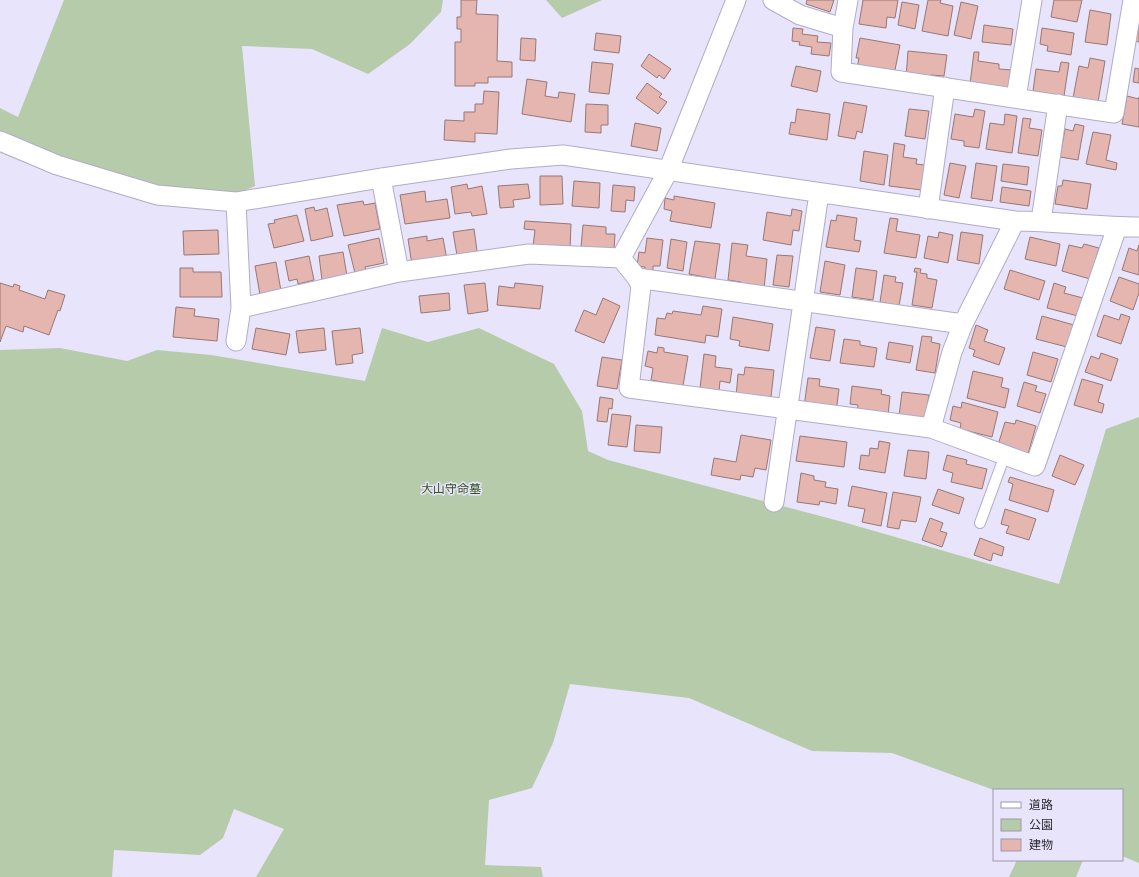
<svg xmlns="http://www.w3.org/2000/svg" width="1139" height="877" viewBox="0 0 1139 877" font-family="Rubik,'Noto Sans JP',sans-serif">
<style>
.green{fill:#b5cba9}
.building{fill:#e5b5b0;stroke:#967875}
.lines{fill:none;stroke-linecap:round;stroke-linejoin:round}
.lane-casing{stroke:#b1acc7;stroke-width:12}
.street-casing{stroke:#b1acc7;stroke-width:21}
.lane{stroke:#fff;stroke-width:10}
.street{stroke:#fff;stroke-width:19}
.labels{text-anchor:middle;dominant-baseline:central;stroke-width:3;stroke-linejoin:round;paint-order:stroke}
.park-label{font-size:12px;fill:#32511e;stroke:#e8e4fb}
</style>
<rect width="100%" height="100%" fill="#e8e4fb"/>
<path class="green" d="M64,0H443L441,12L410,44L368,74L312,49L242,46L255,186L237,194H182L0,138V108L18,117Z
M546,0H602L562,18Z
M382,328L428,342L479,328L554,364L582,411L588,451L608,460L843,522L1059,584L1106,429L1139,417V863L1122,856V790H994L892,753L812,751L689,698L570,684L553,743L532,788L489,800L485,865L541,867L543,877H256L284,829L234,809L223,838L200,855L114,850L112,877H0V350L60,348L127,361L157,350L211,355L365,381Z
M1017,860H1083L1076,877H1009Z"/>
<path class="building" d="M461,0H477L476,14L498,15L497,61L512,62V77H488V83H475V86H455V42H461V29H457V17H461Z
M807,0H834L830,12L806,4Z
M863,0H898L895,18L887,17L886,28L859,24Z
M928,0H941L940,3L953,6L948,36L922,31Z
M1054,0H1082L1077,22L1051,17Z
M902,2L919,5L915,29L898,25Z
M961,2L978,6L971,39L954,35Z
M1090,10L1111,14L1107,45L1085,42Z
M984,25L1013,29L1011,45L982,42Z
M793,28L803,29L802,34L818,36L817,42L831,43L829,56L811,54L812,47L799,45L800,42L792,41Z
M1042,28L1074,33L1071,55L1047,51L1048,46L1040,44Z
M1137,28H1139V42L1135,41Z
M596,33L621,36L619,53L594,50Z
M521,38L536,39L535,61L520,60Z
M860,38L900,45L894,75L857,68L859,58H856Z
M908,51L947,55L944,76L931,75V80L906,77Z
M974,52H979L978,61L999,64V69L1012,70L1009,89L970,84Z
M649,54L671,69L664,79L659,75L657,78L641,66Z
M1090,58L1105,61L1098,102L1073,98L1079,66L1088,68Z
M592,62L613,64L609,94L589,92Z
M1061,62L1069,63L1064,96L1033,91L1036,69L1059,72Z
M796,66L821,71L817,92L791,86Z
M1135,68L1139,69V83L1133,82Z
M527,79L547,82L545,96L558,98L559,92L575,94L571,122L522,114Z
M647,83L662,94L659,97L667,102L658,114L636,98Z
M484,91L499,92L497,134L475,133V142L444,140L445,120L464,121V112H475V104H483Z
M1127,96L1139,99V97V127L1122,124Z
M844,102L867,106L862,133L857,131L855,139L838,136Z
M586,104L608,105V125H601V133L585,132Z
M797,109L830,114L827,140L789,134L791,122L795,123Z
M909,109L929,111L925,139L905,136Z
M975,109L985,111L979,148L964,146V141L951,139L955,114L973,117Z
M1005,114L1017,116L1012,153L986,149L990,123L1004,125Z
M1023,118L1031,119L1029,128L1042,130L1038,156L1018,153Z
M635,123L661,128L657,151L631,146Z
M1075,124L1084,126L1078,160L1060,157L1065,129L1073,131Z
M1093,132L1111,135L1106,160L1117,163L1116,170L1086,164Z
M894,143L905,145L903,157L917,159L916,164L925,165L922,190L889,186Z
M864,151L888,155L884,185L860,181Z
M950,163L966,166L959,198L944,195Z
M976,163L997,166L992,201L971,198Z
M1003,164L1029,167L1027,185L1001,181Z
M540,176H562L563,204L540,205Z
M1063,180L1091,184L1087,209L1055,204L1058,186H1062Z
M574,181L600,183L599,208L572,206Z
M467,184L468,189L482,186L487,214L472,216L471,212L455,214L451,187Z
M528,184L530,198L513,200L514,207L500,208L498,186Z
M613,185L635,187L634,201L626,200L625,212L611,211Z
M1002,187L1031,191L1029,206L1000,202Z
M425,191L426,202L447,199L450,218L405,224L400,195Z
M674,196L715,203L711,228L670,221L672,211L664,209L665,198L674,200Z
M363,201L364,205L375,203L380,229L344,236L337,205Z
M314,207L315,211L327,208L333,236L311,241L305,209Z
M792,209L802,211L799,231L793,230L791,245L763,240L767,212L791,216Z
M297,215L304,241L274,248L268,224L275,223L274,220Z
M837,215L857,218L854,240L861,241L859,252L826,247L831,220L836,221Z
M890,218L898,219L896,231L920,235L916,258L884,253Z
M525,221L571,224L570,249L533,246L535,230L524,229Z
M583,225L606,227V234H615L614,250L581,247Z
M474,229L478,258L458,261L453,232Z
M218,230L219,254L184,255L183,231Z
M939,232L953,235L948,263L924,258L928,236L938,238Z
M961,232L983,235L979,264L957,260Z
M427,236V241L443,238L447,260L412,265L408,239Z
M1030,237L1060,244L1056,266L1025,259Z
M379,238L384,263L365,267L367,275L356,277L348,245Z
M647,238L663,240L660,266H653V272L644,271L645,267L637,266L639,252L645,253Z
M671,239L687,242L683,271L667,268Z
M695,241L720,244L715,279L689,274Z
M732,243L748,245L746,256L767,259L764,289L741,286V282L728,280Z
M1084,244L1099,248L1090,279L1062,271L1069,245L1082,248Z
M1139,245V275L1122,270L1129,248L1137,251Z
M343,252L347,276L322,280L319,256Z
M777,255L793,256L789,287L773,285Z
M309,256L314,280L298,284L297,279L289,281L285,261Z
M825,261L845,265L840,295L820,292Z
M276,262L281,291L260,295L255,266Z
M180,268H193V272H221L222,297H180Z
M856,268L877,271L873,300L852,297Z
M915,268L921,269L920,273L927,274V278L937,280L932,308L912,305L917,272H914Z
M1010,270L1045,281L1039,300L1004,289Z
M884,275L896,277L895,282L903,283L899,306L880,302Z
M1119,277L1139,284V293L1133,310L1110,301Z
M0,283L13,287L14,284L20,286L19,290L45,299L48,290L65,295L60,311L58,310L49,335L24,326L23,332L6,326L0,342Z
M485,283L488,311L468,314L464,285Z
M515,283L543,286L540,309L497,305L499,286L514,288Z
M1054,283L1066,287L1064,293L1083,298L1078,316L1047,308Z
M449,293L450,310L421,313L419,296Z
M603,298L620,306L604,343L575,331L584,310L596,315Z
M703,306L722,309L718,337L706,335L705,343L655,335L657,318L665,319L667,313L672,314L673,311L701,315Z
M176,307L195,309L194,316L219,319L217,341L173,337Z
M1121,314L1130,317L1121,344L1097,336L1104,315L1119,320Z
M1042,316L1074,325L1067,347L1036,339Z
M733,317L773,324L769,351L739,346L740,341L730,339Z
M976,325L988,330L984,341L1005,348L999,365L973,356L975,350L969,348Z
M816,327L835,330L830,361L810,358Z
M256,328L290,334L286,355L252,349Z
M324,328L326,350L299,353L296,331Z
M360,328L363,353L352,355L353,363L336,365L332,331Z
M922,336L932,337L931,342L940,344L935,373L916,370Z
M844,339L860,341V345L877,348L874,367L840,363Z
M889,342L913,346L910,363L886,359Z
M658,347L664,348V352L688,356L683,386L651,380L653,368L645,366L648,351L657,353Z
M1033,352L1058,359L1051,382L1027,375Z
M1101,353L1118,359L1111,381L1085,372L1091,356L1099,359Z
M704,354L716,356L715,367L732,369L730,383L720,381L719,391L700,388Z
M602,357L622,360L617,389L597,386Z
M745,367L774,370L771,397H736L738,374L744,375Z
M973,371L1003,378L1001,387L1009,389L1005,408L967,398Z
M808,378L820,379L819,386L839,389L836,412L804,407Z
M1082,379L1103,385L1098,402L1104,404L1102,413L1074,405Z
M1024,382L1037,386L1035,391L1046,394L1040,413L1017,406Z
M852,386L882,390L881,394L890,396L888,416L857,412L858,405L850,404Z
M902,392L929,395L925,420L899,416Z
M600,397L613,399L612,409L609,408L607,422L597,421Z
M962,402L998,412L992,437L960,429L961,423L950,420L953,406L961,408Z
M612,414L631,416L627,447L608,445Z
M1016,420L1036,426L1028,454L998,445L1005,422L1015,424Z
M636,425L662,427L660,453L634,451Z
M741,435L771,440L766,470L755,468L753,477L741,475L740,480L711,475L714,458L736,462Z
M800,436L847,442L844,467L796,461Z
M879,441L890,443L885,473L859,469L861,455L869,456L870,448L878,449Z
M908,450L929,452L926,479L904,476Z
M947,455L967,460L966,464L987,469L982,489L951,482L953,473L943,470Z
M1060,455L1084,465L1075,485L1052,476Z
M801,473L814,476V480L826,482L825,487L838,489L836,504L820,501L819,505L797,502Z
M1010,477L1054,490L1048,512L1009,500L1013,484L1008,482Z
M852,486L887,493L881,526L862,522L865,509L848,506Z
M938,489L964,498L959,514L932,505Z
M893,492L921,497L916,522L901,520L899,529L887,527Z
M1005,509L1036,519L1029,540L1006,533L1009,526L1001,524Z
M930,518L943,523L940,531L947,533L942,547L922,540Z
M980,538L1004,547L1002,556L993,553L991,561L974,555Z"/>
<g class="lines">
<defs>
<path id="lane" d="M980,523L1005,455"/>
<path id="street" d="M736,0L668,171L621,258L637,278L641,286L629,388L931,428L1035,466L1117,227
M773,0L800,15L843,28
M848,0L843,28L841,72L1114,113L1133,0
M1016,98L1032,0
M0,141L57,165L157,195L236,202L381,178L511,159L563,155L1015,221C1056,221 1097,227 1139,227
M381,178L399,272
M236,202L241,308L236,341
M928,209L945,87
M1041,221L1058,104
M637,278L963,324
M241,308L399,272L529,254L621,258
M931,428L952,352L963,324L1015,221
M774,502L819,193"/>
</defs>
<use href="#lane" class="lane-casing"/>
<use href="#street" class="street-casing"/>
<use href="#lane" class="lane"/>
<use href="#street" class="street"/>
</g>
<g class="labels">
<g class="park-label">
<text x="451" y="489">大山守命墓</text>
</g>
</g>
<rect x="993" y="789" width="130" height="72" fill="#e8e4fb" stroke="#9c99ab"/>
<rect x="1001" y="802" width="20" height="6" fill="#ffffff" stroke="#9c99ab"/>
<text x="1029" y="809" font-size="12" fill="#2a2833">道路</text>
<rect x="1001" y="819" width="20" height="12" fill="#b5cba9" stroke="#9c99ab"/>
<text x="1029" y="829" font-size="12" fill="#2a2833">公園</text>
<rect x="1001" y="839" width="20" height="12" fill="#e5b5b0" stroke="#9c99ab"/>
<text x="1029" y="849" font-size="12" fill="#2a2833">建物</text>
</svg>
